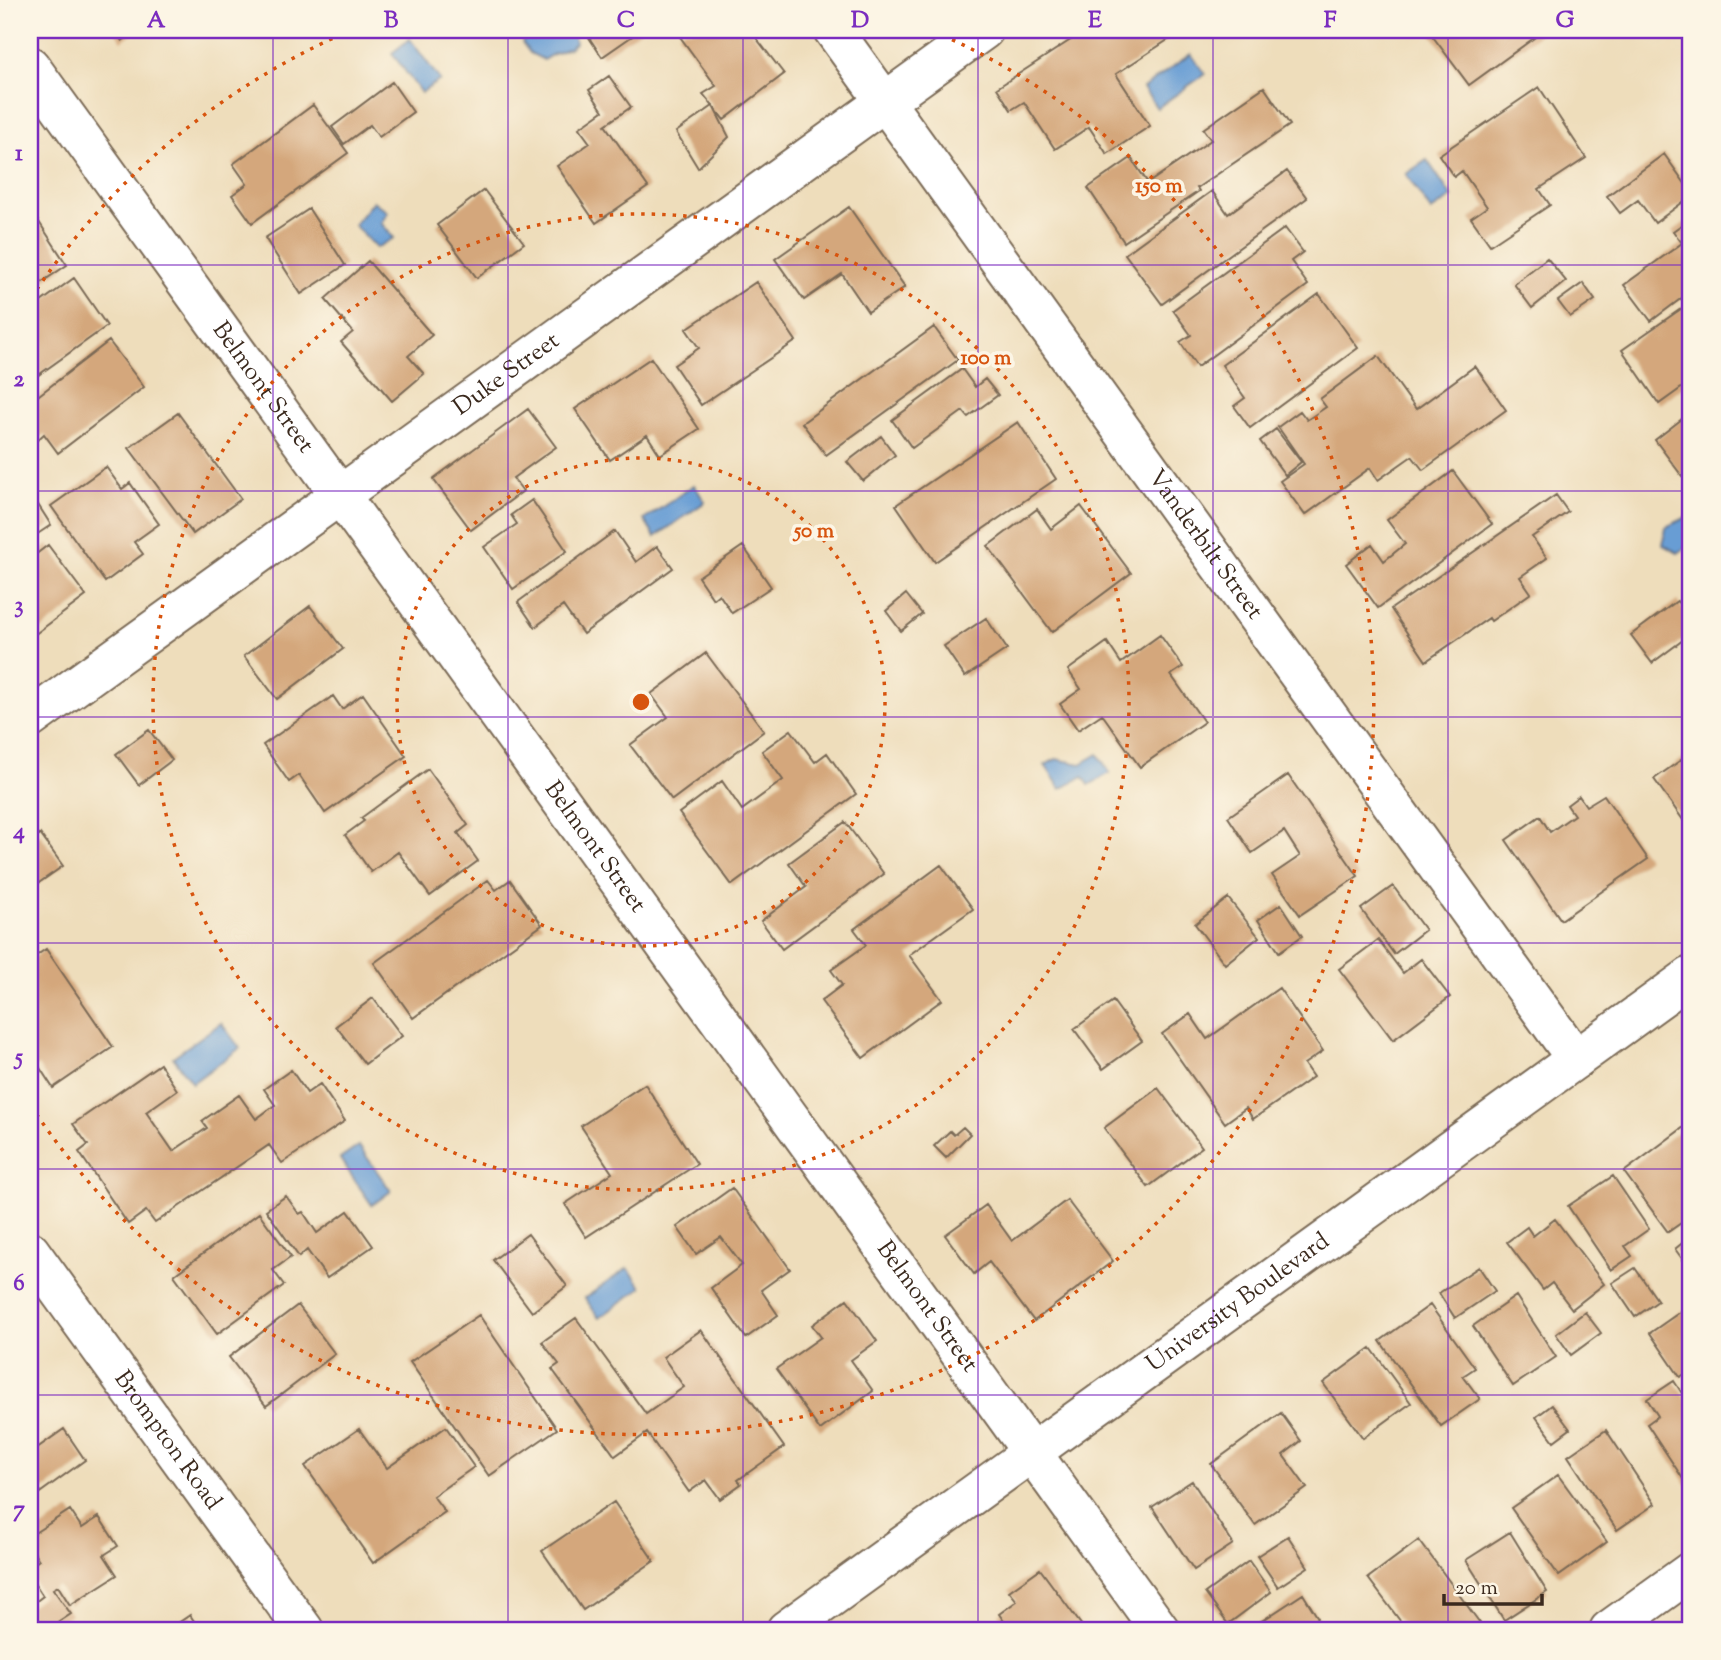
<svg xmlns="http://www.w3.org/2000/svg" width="1721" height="1660" viewBox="0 0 1721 1660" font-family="'Sorts Mill Goudy',serif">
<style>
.water{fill:#689dd4;stroke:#526479;stroke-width:2}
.building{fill:#d4a77b}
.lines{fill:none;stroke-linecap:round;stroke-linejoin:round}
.minor-casing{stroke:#7a6955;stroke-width:42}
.secondary-casing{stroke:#7a6955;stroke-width:42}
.minor{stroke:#fff;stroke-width:38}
.secondary{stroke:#fff;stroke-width:38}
.grid{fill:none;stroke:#7b2cbf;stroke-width:2;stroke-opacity:0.55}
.ring{fill:none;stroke:#d7540e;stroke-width:3.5;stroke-dasharray:3.5 7}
.labels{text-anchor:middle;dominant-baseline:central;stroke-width:7;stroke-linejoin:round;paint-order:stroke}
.street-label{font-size:24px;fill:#3b2a1e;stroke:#fcf5e5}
.centre{fill:#d7540e;stroke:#fcf5e5;stroke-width:3.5}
.ring-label{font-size:21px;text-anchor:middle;font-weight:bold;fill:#d7540e;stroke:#fcf5e5;stroke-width:7;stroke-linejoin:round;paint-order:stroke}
.neatline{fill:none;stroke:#7b2cbf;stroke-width:2.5}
.grid-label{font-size:23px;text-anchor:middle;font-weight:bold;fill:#7b2cbf}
</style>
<rect width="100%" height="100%" fill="#fcf5e5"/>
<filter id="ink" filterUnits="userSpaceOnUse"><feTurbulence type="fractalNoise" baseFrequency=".0143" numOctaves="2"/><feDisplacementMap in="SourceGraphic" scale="14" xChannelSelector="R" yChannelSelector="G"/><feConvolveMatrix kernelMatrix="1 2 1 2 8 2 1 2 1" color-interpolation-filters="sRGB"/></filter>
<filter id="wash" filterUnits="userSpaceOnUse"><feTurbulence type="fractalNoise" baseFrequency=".00686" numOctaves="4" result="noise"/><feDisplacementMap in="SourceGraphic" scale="28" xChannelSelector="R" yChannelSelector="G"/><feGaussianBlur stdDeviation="1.57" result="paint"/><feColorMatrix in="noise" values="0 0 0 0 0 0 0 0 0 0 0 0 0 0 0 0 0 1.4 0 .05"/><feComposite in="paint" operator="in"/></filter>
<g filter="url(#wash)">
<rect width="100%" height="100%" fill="#edb"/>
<path class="water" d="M533,30H573L575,43C564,54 555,50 544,60L530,53L522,42Z
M410,39L440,80L421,93L392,53Z
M1191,54L1205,74L1157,108L1143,88Z
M1427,160L1452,197L1431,211L1406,174Z
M373,201L388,212L381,223L394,238L376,248L354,225Z
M694,485L705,502L655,537L644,520Z
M1691,515L1690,544L1678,553L1663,545L1666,527Z
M1098,754L1110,773L1089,785L1083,776L1061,789L1045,765L1056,759L1081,764Z
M221,1023L240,1048L192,1083L173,1057Z
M359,1146L391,1191L372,1205L340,1159Z
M628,1268L642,1287L599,1318L585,1298Z"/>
<g id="blocks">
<path class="building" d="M114,30H137L122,41Z
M584,30H641L602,57Z
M684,30H750L784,74L724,120L703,94L716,86L678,34Z
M1086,30H1183L1116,74L1150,126L1107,154L1089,127L1055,149L1024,102L1011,110L997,88Z
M1428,30H1545L1469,85Z
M609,76L631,107L605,125L648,187L596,223L557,166L590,143L579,128L603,111L589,90Z
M392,82L413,112L379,137L370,125L344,144L332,127Z
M1264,87L1290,125L1197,188L1199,191L1124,242L1088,188L1131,158L1148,183L1211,140L1203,129Z
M1539,87L1586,158L1539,189L1550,205L1490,245L1471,218L1487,207L1462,171L1454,177L1439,155Z
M313,105L348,153L252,223L232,195L247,184L233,164Z
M713,106L729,137L698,168L676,132Z
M1664,154L1691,192V196L1655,223L1638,200L1620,213L1607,196Z
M1287,171L1307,198L1162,304L1125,254L1212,191L1228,214Z
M484,190L524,243L477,278L437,225Z
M849,207L905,287L868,312L842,274L804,300L775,259Z
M309,209L345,265L301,294L265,238Z
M1691,218V291L1651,321L1624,285L1682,243L1673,231Z
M39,222L67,265L30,290V228Z
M1285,228L1303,252L1291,261L1308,285L1197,367L1180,342L1191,335L1173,310Z
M1547,258L1566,281L1532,308L1514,284Z
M368,261L432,335L408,356L424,374L392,401L341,342L353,332L325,299Z
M74,278L107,326L30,381V310Z
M756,282L796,341L701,405L674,365L699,348L686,329Z
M1583,283L1595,300L1570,317L1558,301Z
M1319,294L1358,348L1250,428L1234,406L1245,398L1222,365Z
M1691,302V381L1659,404L1622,350Z
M934,327L958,360L826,455L802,423Z
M109,341L144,387L58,453L44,434L35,442L30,435V402Z
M1378,356L1416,409L1475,366L1506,410L1423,470L1412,456L1378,480L1370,468L1305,515L1280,481L1304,464L1278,427L1300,411L1307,420L1326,407L1320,399Z
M651,358L699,429L660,455L647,435L610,460L575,409Z
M962,369L975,387L985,379L998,395L968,417L963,411L912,448L892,420Z
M528,409L556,447L513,478L523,491L471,530L433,479Z
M1691,412V469L1682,476L1655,440Z
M178,413L241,499L193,534L129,448Z
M1018,422L1056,479L935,562L896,505Z
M1276,429L1301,462L1285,475L1260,441Z
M881,436L895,455L863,481L847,462Z
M106,467L122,489L130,483L159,524L134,542L143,554L105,582L51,506Z
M1453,471L1492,524L1378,608L1346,564L1372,544L1384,561L1405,544L1387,520Z
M30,492L51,525L30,539Z
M1556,495L1568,512L1532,537L1547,558L1520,577L1531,593L1491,621L1489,618L1426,661L1391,609Z
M532,500L567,551L513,589L484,547L517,524L511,515Z
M1081,506L1131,573L1052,632L988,546L1037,509L1051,529Z
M615,531L636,562L657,546L673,568L583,634L563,606L535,627L518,602Z
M48,545L86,596L30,638V559Z
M743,546L771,587L732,613L719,594L713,599L698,577Z
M906,594L922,614L901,631L886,611Z
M1677,601L1691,620V634L1652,663L1631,635Z
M310,606L343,649L277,699L244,656Z
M986,618L1007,649L965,677L944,646Z
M1160,635L1183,667L1171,675L1204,722L1140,767L1102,714L1078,730L1060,704L1081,689L1068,670L1107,642L1121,663Z
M706,653L764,731L672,800L630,745L668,717L651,694Z
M363,694L406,756L325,813L299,775L289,782L263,745L333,696L342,709Z
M149,730L172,760L139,785L116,754Z
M791,730L815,762L827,753L856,794L732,885L679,813L722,781L742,810L783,780L762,751Z
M1691,753V831L1654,779Z
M428,769L468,825L458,833L478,861L430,896L398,852L371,872L345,835L364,821L361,818Z
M1288,775L1358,876L1300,915L1272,875L1300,856L1284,831L1252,853L1228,817Z
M1604,795L1648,859L1561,920L1506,840L1540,816L1550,832L1574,815L1567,805L1579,796L1586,806Z
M845,822L884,874L782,949L761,921L806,887L789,863Z
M30,834L33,839L40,834L63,866L30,889Z
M941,865L973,909L909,955L942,1000L863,1058L821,1001L842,985L831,970L866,945L854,929Z
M488,880L496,890L510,880L542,925L413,1018L374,963Z
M1393,886L1425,930L1394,954L1361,909Z
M1228,898L1259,937L1225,964L1195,924Z
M1281,904L1302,936L1279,952L1258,920Z
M1378,940L1403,973L1421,959L1450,997L1393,1040L1339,969Z
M46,949L113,1047L53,1088L38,1065L30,1070V960Z
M1279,988L1323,1051L1304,1064L1313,1077L1253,1119L1246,1108L1225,1123L1162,1034L1190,1014L1207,1039Z
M373,998L402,1036L365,1064L336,1026Z
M1113,1001L1142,1041L1103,1069L1074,1029Z
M160,1064L177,1090L146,1112L173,1151L207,1128L202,1121L239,1095L256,1119L275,1105L264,1089L291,1070L307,1093L320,1084L345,1121L282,1163L269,1145L155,1223L146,1211L128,1224L79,1152L88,1145L73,1124Z
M645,1084L697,1164L586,1237L565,1204L612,1173L581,1126Z
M1158,1088L1202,1147L1148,1187L1104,1128Z
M1688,1124L1691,1128V1216L1668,1232L1624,1172Z
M963,1127L970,1134L946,1158L934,1146L950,1131L954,1135Z
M1613,1176L1649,1229L1625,1246L1632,1256L1611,1270L1568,1206Z
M732,1188L790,1269L761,1290L778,1315L746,1338L711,1288L742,1265L721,1237L696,1254L677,1227Z
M286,1196L299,1214L303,1212L317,1233L348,1211L373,1246L327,1278L307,1250L299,1257L266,1210Z
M1067,1200L1113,1261L1034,1321L989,1262L974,1274L945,1235L986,1205L1012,1241Z
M259,1213L291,1257L273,1270L284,1285L217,1334L174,1275Z
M1555,1219L1604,1284L1572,1309L1552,1283L1543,1290L1507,1242L1527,1227L1533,1236Z
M528,1234L567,1286L532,1312L493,1260Z
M1691,1236V1271L1675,1249Z
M1479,1267L1495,1291L1455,1318L1439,1293Z
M1635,1268L1658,1301L1635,1317L1612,1283Z
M1516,1296L1556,1357L1513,1386L1473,1326Z
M847,1299L877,1341L851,1360L873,1391L820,1430L776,1369L821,1337L812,1325Z
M298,1305L335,1354L266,1406L229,1357Z
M1430,1305L1475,1368L1463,1376L1480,1399L1441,1426L1380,1341Z
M1683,1310L1691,1322V1370L1680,1377L1650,1333Z
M1585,1312L1601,1333L1571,1355L1556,1334Z
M479,1315L557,1429L489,1476L410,1362Z
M576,1318L646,1414L684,1387L663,1357L701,1330L784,1447L738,1480L741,1484L720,1499L706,1480L689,1492L647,1433L615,1456L552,1369L559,1364L542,1342Z
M1371,1348L1411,1403L1363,1438L1323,1383Z
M1674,1381L1691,1407V1491L1647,1424L1658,1416L1647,1399Z
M1552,1405L1570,1429L1554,1441L1536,1417Z
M1281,1413L1301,1441L1283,1455L1307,1488L1255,1525L1211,1464Z
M446,1427L474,1467L433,1496L445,1512L373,1563L305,1466L359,1429L387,1468Z
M64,1429L85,1460L30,1500V1438L37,1448Z
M1606,1430L1655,1504L1617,1530L1568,1456Z
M1558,1475L1607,1542L1559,1576L1511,1508Z
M1192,1481L1233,1544L1194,1570L1152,1507Z
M614,1502L654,1561L583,1610L542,1551Z
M70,1510L82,1528L99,1517L118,1546L104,1555L117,1575L70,1605L58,1586L53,1589L71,1614L59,1622L65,1630H30V1606L43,1596L30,1576V1567L39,1560L30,1546V1536Z
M1510,1532L1547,1592L1504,1620L1466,1560Z
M1288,1536L1308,1567L1278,1587L1257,1556Z
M1419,1540L1485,1630H1407L1368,1578Z
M1249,1561L1271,1592L1228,1624L1205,1593Z
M1040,1569L1085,1630H1010L999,1614L1017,1601L1009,1591Z
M1303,1594L1318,1618L1300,1630H1248Z
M190,1615L200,1630H168Z"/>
</g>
</g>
<g filter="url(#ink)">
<use href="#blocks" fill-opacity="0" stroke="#7a6955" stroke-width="2"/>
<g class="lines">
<defs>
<g id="minor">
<path id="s1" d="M833,30L1576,1059"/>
<path id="s2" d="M30,66L1160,1630"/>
<path id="s3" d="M30,719L984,30"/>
<path id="s4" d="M30,1251L304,1630"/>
<path d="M1609,1630L1691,1571"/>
</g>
<g id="secondary">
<path id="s5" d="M786,1630L1691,976"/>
</g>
</defs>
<use href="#minor" class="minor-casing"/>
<use href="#secondary" class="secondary-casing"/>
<use href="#minor" class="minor"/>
<use href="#secondary" class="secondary"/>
</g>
</g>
<path class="grid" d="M273,30V1630M508,30V1630M743,30V1630M978,30V1630M1213,30V1630M1448,30V1630M30,265H1691M30,491H1691M30,717H1691M30,943H1691M30,1169H1691M30,1395H1691"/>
<g class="ring">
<circle cx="641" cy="702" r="244"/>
<circle cx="641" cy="702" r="488"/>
<path d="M31 298A732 732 0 0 1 349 31M933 31A732 732 0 1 1 31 1106"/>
</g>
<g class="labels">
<g class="street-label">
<text stroke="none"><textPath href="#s3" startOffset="588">Duke Street</textPath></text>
<text stroke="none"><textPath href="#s2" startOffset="397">Belmont Street</textPath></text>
<text stroke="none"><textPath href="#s1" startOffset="635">Vanderbilt Street</textPath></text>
<text stroke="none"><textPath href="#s2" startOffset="964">Belmont Street</textPath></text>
<text stroke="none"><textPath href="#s5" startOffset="558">University Boulevard</textPath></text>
<text stroke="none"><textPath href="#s2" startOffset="1531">Belmont Street</textPath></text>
<text stroke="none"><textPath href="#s4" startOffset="234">Brompton Road</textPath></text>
</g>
</g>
<circle cx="641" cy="702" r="10" class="centre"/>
<g class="ring-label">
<text x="1159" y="192">150 m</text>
<text x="986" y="364">100 m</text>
<text x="814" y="537">50 m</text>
</g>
<rect width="1721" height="1660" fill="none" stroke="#fcf5e5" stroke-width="77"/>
<path d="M1444 1594v10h98v-10" fill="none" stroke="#3b2a1e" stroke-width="3.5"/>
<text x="1455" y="1594" font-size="21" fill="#3b2a1e" stroke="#fcf5e5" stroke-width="5" paint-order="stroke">20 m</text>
<rect x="38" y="38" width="1644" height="1584" class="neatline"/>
<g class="grid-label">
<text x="156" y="27">A</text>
<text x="391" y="27">B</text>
<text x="626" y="27">C</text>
<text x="860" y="27">D</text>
<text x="1095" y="27">E</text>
<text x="1330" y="27">F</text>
<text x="1565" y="27">G</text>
<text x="19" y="160">1</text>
<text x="19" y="386">2</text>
<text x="19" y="612">3</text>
<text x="19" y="838">4</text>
<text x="19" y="1064">5</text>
<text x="19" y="1290">6</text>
<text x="19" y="1516">7</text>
</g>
</svg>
